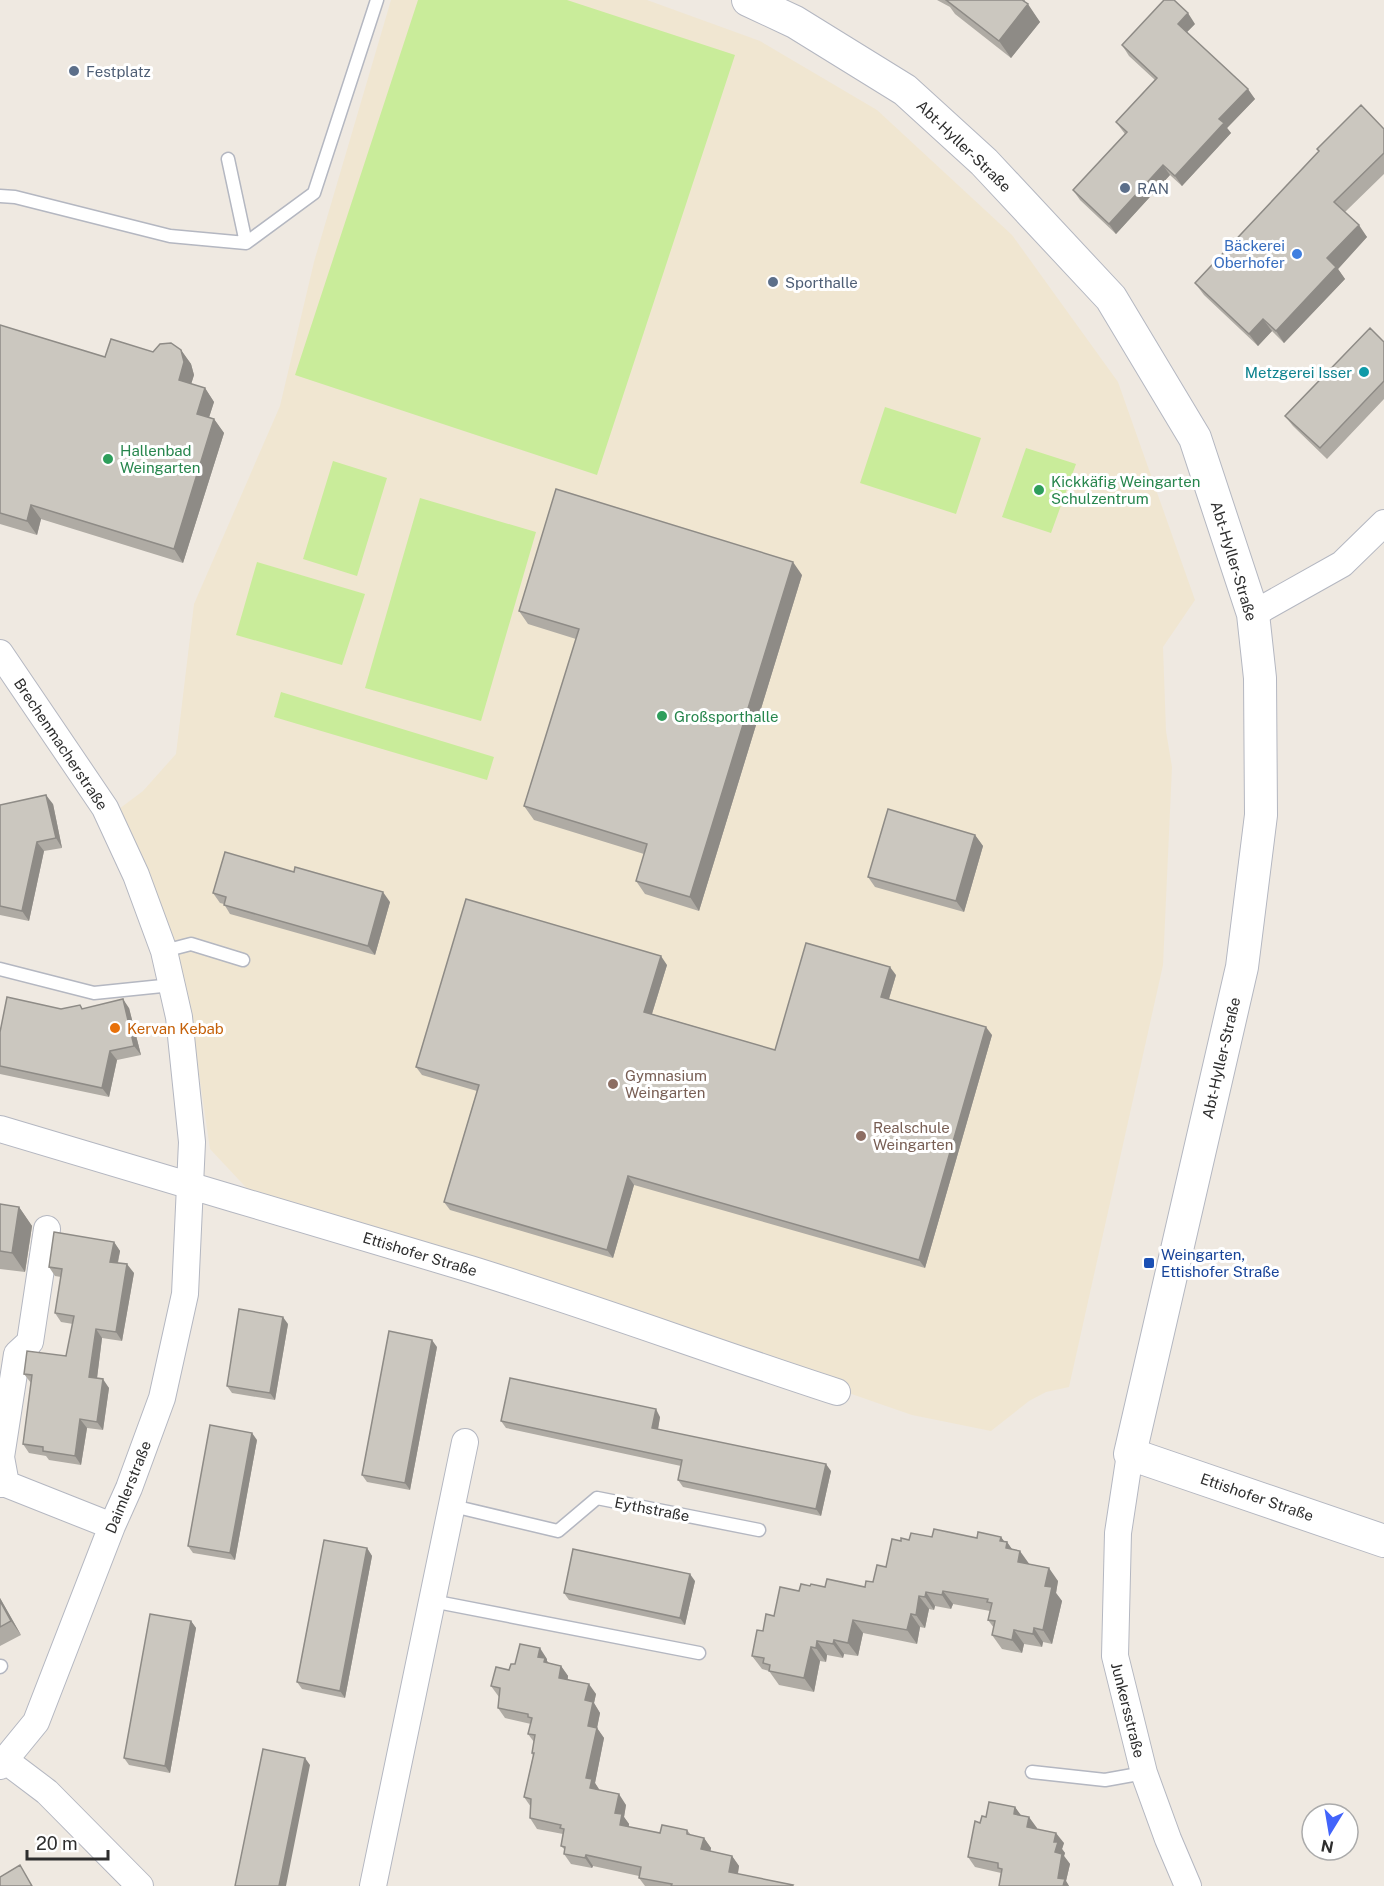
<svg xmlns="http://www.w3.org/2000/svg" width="1384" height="1886" viewBox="0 0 1384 1886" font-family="'Public Sans',sans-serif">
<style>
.education{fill:#f0e6d1}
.pitch{fill:#c9ec9a}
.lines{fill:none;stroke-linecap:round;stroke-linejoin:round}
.service-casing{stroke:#b4b7c1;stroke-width:15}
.minor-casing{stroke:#b4b7c1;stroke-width:28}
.tertiary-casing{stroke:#b4b7c1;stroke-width:34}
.service{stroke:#fff;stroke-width:12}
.minor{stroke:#fff;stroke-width:26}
.tertiary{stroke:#fff;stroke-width:32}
.wall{fill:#afaba4}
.shaded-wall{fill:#8e8b86}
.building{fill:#cbc7bf;stroke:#8e8b86;stroke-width:1.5}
.service-dot{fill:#5c6f8a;stroke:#fff;stroke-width:2}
.shop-dot{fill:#3f7fe0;stroke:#fff;stroke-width:2}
.culture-dot{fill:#0f9aa8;stroke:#fff;stroke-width:2}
.leisure-dot{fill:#2e9e5b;stroke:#fff;stroke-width:2}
.food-dot{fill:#e8710a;stroke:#fff;stroke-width:2}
.education-dot{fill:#8d6e63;stroke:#fff;stroke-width:2}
.transit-dot{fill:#1a4fb4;stroke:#fff;stroke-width:2}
.labels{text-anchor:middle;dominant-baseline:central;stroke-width:6;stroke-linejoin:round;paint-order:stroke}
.service-label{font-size:15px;fill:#4e5e75;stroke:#fff;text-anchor:start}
.street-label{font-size:15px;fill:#2e2e2e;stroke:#fff}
.shop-label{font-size:15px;fill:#366cbe;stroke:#fff;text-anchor:end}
.culture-label{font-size:15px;fill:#0d838f;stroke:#fff;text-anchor:end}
.leisure-label{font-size:15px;fill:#27864d;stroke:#fff;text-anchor:start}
.food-label{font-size:15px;fill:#c56008;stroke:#fff;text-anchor:start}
.education-label{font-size:15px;fill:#785e54;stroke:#fff;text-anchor:start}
.transit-label{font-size:15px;fill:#164399;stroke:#fff;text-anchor:start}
</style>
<rect width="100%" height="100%" fill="#efe9e1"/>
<path class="education" d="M391,0H647L760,41L877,110L1012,235L1118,382L1195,600L1163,647L1166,731L1172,767L1163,965L1069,1387L1046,1392L1029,1401L991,1431L912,1415L837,1389L255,1197L210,1149L192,1027L115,812L143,791L176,754L194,604L280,406L314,262Z"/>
<path class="pitch" d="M418,0H567L735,55L597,475L295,375Z
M885,407L981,438L956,514L860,483Z
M1026,448L1076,464L1051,533L1002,517Z
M333,461L387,478L357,576L303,559Z
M420,498L536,532L481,721L365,688Z
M257,562L365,594L342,665L236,635Z
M281,692L494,757L487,780L274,717Z"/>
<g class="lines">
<defs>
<path id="service" d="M228,159L246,243
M0,196L15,197L170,236L246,243L314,193L377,0
M164,951L191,944L243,960
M0,969L94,993L172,985
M453,1506L558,1531L597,1498L759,1530
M432,1601L699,1653
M0,1667L1,1666
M1032,1772L1105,1780L1144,1773"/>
<path id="minor" d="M1253,614L1342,564L1384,523
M0,653L105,808L136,875L164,951L179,1017L192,1142L185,1294L162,1398L129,1488L112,1526L36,1722L0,1766
M0,1129C156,1177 314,1221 470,1269C593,1307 714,1352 837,1392
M1130,1454L1118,1533L1115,1656L1144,1773L1168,1839L1188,1886
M0,1484H6L112,1526
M6,1484L1,1457L17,1354L30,1342L47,1229
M6,1761L47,1792L140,1886
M373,1886L465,1442"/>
<path id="tertiary" d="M748,0L795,22L905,90L984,162L1111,298L1195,438L1253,614L1260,678L1261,815L1242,967L1130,1454L1384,1541"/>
</defs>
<use href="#service" class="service-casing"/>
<use href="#minor" class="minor-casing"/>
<use href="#tertiary" class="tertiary-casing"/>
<use href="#service" class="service"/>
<use href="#minor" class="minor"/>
<use href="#tertiary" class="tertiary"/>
</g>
<path class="wall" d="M937,0H1025V2L1040,22L1011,58L955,14L950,7Z
M1195,24L1187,32L1255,99L1227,128L1231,133L1182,186L1170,175L1116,234L1080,200L1073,190L1125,134L1116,122L1155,80L1129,56L1122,45Z
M1384,129V174L1345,212L1367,237L1338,269L1345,279L1284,343L1272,331L1258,346L1204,295L1195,283L1319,152L1317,149Z
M0,325L105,357L181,350L191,364L194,375L191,384L205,388L214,402L209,417L214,419L224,433L183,563L41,519L37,535L0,524Z
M1384,342V399L1327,459L1293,426L1285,416Z
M802,575L699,911L645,894L636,881L644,854L534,820L524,806L576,639L528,624L519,611Z
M53,804L62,848L44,851L29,921L0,915V805Z
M975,835L983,846L964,912L875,887L868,877Z
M213,893L390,902L375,955L230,914L224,904L220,903Z
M667,965L652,1014L775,1050L896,975L889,999L992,1035L925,1268L634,1185L613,1258L450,1210L444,1202L477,1091L422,1075L416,1067Z
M80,1005L83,1009L129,1008L141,1055L117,1060L109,1097L0,1074V1032L61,1009Z
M0,1204L19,1207L32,1226L25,1272L0,1269Z
M114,1242L120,1251L118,1263L134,1273L122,1341L102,1338L97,1378L109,1388L103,1430L87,1428L81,1465L49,1460L46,1456L29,1453L23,1444L31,1383L24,1374L66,1356L73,1324L61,1322L55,1313L61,1277L55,1276L49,1267Z
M288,1324L275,1400L232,1393L227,1386Z
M437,1347L410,1490L367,1482L362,1475Z
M660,1417L658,1429L831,1471L821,1516L683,1487L678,1480L681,1466L506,1428L501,1421Z
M257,1440L235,1560L193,1553L188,1546Z
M932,1537L977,1538L1001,1537L1004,1542H1007L1012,1550L1029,1564L1058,1581L1056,1593L1062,1601L1052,1644L1043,1642L1042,1647L1024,1644L1022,1653L1002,1649L992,1635L994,1628L988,1620L990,1611L953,1604L951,1609L935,1606L934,1610L929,1609L925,1628L920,1627L917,1644L863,1633L858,1656L844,1654L843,1658L827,1655L826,1662L820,1661L814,1692L779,1685L769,1671L762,1669L752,1656L763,1631L774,1616L799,1591L810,1586L865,1587L873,1582L886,1567L901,1541Z
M367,1548L372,1556L345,1698L302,1689L297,1682Z
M695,1581L685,1625L569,1600L564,1593Z
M0,1598L21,1635L0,1646Z
M191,1621L196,1628L170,1773L129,1765L124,1758Z
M547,1659V1661L549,1663L561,1666L568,1676V1679L596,1694L594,1703L600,1713L597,1728L604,1738L595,1783L599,1790L626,1805L624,1817L629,1824V1827L660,1833L687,1830L691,1835L704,1838L711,1848L710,1851L732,1856L739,1866L738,1874L793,1885L794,1886H645L639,1878V1876L593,1866L592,1868L571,1864L564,1854L565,1850L561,1846L563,1834L537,1829L530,1818L531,1807L524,1797L533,1756L532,1753L534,1742L528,1734L531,1724L505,1718L498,1708L499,1697L491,1686L515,1664Z
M1015,1807L1021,1816L1037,1828L1036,1829L1064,1843L1062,1849L1065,1853L1064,1856L1070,1864L1066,1881L1069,1886H999L1001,1873L975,1867L968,1857L986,1817Z"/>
<path class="shaded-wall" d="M1028,4L1040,22L1011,58L999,41Z
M1188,13L1195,24L1185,34L1178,24Z
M1248,89L1255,99L1227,128L1231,133L1182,186L1175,176L1219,119Z
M1163,165L1170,175L1116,234L1109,224Z
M1359,225L1367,237L1338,269L1345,279L1284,343L1276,331L1327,258Z
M1263,319L1272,331L1258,346L1249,334Z
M181,350L191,364L194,375L188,394L179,380Z
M205,388L214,402L206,427L197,414Z
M214,419L224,433L183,563L174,549Z
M31,505L41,519L37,535L27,521Z
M793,562L802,575L699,911L690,897Z
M46,795L53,804L62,848L56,838Z
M975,835L983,846L964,912L956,901Z
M37,842L44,851L29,921L22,911Z
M383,892L390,902L375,955L368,946Z
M661,956L667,965L650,1020L644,1012Z
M890,967L896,975L887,1005L881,997Z
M123,999L129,1008L141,1055L134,1046Z
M986,1027L992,1035L925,1268L919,1260Z
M110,1051L117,1060L109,1097L102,1088Z
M628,1176L634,1185L613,1258L607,1250Z
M19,1207L32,1226L25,1272L12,1253Z
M114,1242L120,1251L116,1270L110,1262Z
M127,1264L134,1273L122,1341L116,1332Z
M283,1317L288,1324L275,1400L270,1393Z
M96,1329L102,1338L96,1386L89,1377Z
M432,1340L437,1347L410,1490L405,1483Z
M103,1379L109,1388L103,1430L97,1422Z
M656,1409L660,1417L657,1435L652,1428Z
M80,1419L87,1428L81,1465L75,1456Z
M252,1433L257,1440L235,1560L230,1553Z
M826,1464L831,1471L821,1516L816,1509Z
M1001,1537L1007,1545V1542L1017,1556L1016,1562L1000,1541Z
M367,1548L372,1556L345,1698L340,1691Z
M1020,1551L1030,1565L1018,1562Z
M1049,1568L1058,1581L1056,1593L1062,1601L1052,1644L1043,1630L1045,1586Z
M690,1574L695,1581L685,1625L680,1618Z
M943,1591L953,1604L951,1609L942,1595Z
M926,1592L935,1606L934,1610L925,1597Z
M919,1596L929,1609L925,1628L916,1615Z
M0,1598L21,1635L11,1621L0,1601Z
M911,1614L920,1627L917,1644L907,1630Z
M853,1620L863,1633L858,1656L848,1643Z
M191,1621L196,1628L170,1773L165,1766Z
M1034,1628L1043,1642L1042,1647L1033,1634Z
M1014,1630L1024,1644L1022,1653L1012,1640Z
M834,1640L844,1654L843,1658L833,1644Z
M817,1641L827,1655L826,1662L816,1648Z
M811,1647L820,1661L814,1692L804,1678Z
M540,1648L547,1659V1661L552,1668L551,1673L538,1657Z
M561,1666L568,1676L566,1688L559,1678Z
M589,1684L596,1694L594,1703L600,1713L597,1728L604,1738L595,1783L599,1789L597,1798L590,1788L586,1778L588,1726L585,1700Z
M305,1758L310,1765L286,1886H279Z
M619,1794L626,1805L624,1817L629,1824L627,1836L620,1825L615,1813Z
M1015,1807L1023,1818L1014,1814Z
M1029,1817L1037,1828L1035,1838L1027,1827Z
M1056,1833L1064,1843L1062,1849L1065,1853L1064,1856L1070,1864L1066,1881L1069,1886H1063L1058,1878L1054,1842Z
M704,1838L711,1848L709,1860L701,1849Z
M586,1855L593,1866L592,1868L585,1858Z
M732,1856L739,1866L736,1883L729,1872Z"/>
<path class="building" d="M946,0H1022L1028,4L999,41Z
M1164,0H1174L1188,13L1178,24L1248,89L1219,119L1224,123L1175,176L1163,165L1109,224L1073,190L1127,132L1116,122L1157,78L1122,45Z
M1361,105L1384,129V153L1334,202L1359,225L1327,258L1336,267L1276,331L1263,319L1249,334L1195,283L1319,151L1317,149Z
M0,325L105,357L111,339L153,352L160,344L171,343L181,350L184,362L179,380L205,388L197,414L214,419L174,549L31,505L27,521L0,513Z
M1370,328L1384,342V381L1320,448L1285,416Z
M556,489L793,562L690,897L636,881L647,844L524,806L579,629L519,611Z
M46,795L56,838L37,842L22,911L0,906V805Z
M888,809L975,835L956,901L868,877Z
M225,852L294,872L295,867L383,892L368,946L224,905L226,897L213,893Z
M466,899L661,956L644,1012L775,1050L806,943L890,967L881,997L986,1027L919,1260L628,1176L607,1250L444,1202L479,1085L416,1067Z
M7,997L61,1009L80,1005L82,1009L123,999L134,1046L110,1051L102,1088L0,1066V1032Z
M0,1204L19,1207L12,1253L0,1251Z
M54,1232L114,1242L110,1262L127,1264L116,1332L96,1329L89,1377L103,1379L97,1422L80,1419L75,1456L43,1451V1447L23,1444L32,1375L24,1374L27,1351L66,1356L74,1316L55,1313L62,1269L49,1267Z
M239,1309L283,1317L270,1393L227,1386Z
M389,1331L432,1340L405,1483L362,1475Z
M510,1378L656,1409L652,1428L826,1464L816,1509L678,1480L682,1460L501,1421Z
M210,1425L252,1433L230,1553L188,1546Z
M934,1529L977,1538L978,1532L1001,1537L1000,1541L1007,1542L1006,1548L1020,1551L1018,1562L1049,1568L1045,1586L1052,1587L1043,1630L1034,1628L1033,1634L1014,1630L1012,1640L992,1635L995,1621L988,1620L992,1603L987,1602L988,1599L943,1591L942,1595L926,1592L925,1597L919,1596L916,1615L911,1614L907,1630L853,1620L848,1643L834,1640L833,1644L817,1641L816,1648L811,1647L804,1678L769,1671L770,1665L763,1663L764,1658L752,1656L757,1630L763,1631L766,1614L774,1616L780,1587L799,1591L801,1584L810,1586L811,1584L825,1587L827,1579L865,1587L866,1581L873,1582L877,1565L886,1567L892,1539L901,1541V1538L909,1540L911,1533L932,1537Z
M324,1540L367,1548L340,1691L297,1682Z
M573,1549L690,1574L680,1618L564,1593Z
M0,1601L11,1621L0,1627Z
M150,1614L191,1621L165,1766L124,1758Z
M520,1644L540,1648L538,1657L545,1658L544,1662L561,1666L559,1678L589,1684L585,1700L593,1702L588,1726L597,1728L586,1778L592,1779L590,1788L619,1794L615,1813L622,1814L620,1825L660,1833L662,1825L687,1830V1834L704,1838L701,1849L732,1856L729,1872L793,1885L792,1886H671L672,1884L639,1878L641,1867L586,1855L585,1858L564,1854L565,1847L561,1846L564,1829L560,1828L561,1825L530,1818L531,1799L524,1797L534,1753H532L535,1735L528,1734L532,1718L528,1717V1714L498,1708L500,1688L491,1686L496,1667L509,1670L511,1664H515Z
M263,1749L305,1758L279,1886H235Z
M989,1802L1015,1807L1014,1814L1029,1817L1027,1827L1056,1833L1054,1842H1058L1055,1852L1062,1854L1058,1878L1065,1879L1063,1886H999L1002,1869L998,1868V1863L968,1857L975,1821L980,1823L982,1816L986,1817Z
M20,1865L32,1886H0V1877Z"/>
<g class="service-dot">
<circle cx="74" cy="71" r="6"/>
<circle cx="1125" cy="188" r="6"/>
<circle cx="773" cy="282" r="6"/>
</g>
<circle class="shop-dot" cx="1297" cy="254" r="6"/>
<circle class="culture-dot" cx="1364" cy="372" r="6"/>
<g class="leisure-dot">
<circle cx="108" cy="459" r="6"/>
<circle cx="1039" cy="490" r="6"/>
<circle cx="662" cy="716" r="6"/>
</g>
<circle class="food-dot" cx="115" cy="1028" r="6"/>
<g class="education-dot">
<circle cx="613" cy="1084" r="6"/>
<circle cx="861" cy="1136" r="6"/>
</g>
<rect class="transit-dot" x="1143" y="1257" width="12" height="12" rx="3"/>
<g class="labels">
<g class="service-label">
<text x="86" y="71">Festplatz</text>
<text x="1137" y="188">RAN</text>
<text x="785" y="282">Sporthalle</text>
</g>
<g class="street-label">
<text transform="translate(964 146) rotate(44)">Abt-Hyller-Straße</text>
<text transform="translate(1234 561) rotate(73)">Abt-Hyller-Straße</text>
<text transform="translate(61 744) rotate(56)">Brechenmacherstraße</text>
<text transform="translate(1221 1058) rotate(-77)">Abt-Hyller-Straße</text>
<text transform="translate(420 1254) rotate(17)">Ettishofer Straße</text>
<text transform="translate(128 1487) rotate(-68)">Daimlerstraße</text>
<text transform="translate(1257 1497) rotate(19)">Ettishofer Straße</text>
<text transform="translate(652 1509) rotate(11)">Eythstraße</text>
<text transform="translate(1128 1710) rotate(76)">Junkersstraße</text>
</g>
<g class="shop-label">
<text x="1285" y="245">Bäckerei<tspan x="1285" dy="17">Oberhofer</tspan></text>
</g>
<g class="culture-label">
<text x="1352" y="372">Metzgerei Isser</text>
</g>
<g class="leisure-label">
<text x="120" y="450">Hallenbad<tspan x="120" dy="17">Weingarten</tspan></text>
<text x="1051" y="481">Kickkäfig Weingarten<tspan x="1051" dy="17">Schulzentrum</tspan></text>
<text x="674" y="716">Großsporthalle</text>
</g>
<g class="food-label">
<text x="127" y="1028">Kervan Kebab</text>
</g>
<g class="education-label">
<text x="625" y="1075">Gymnasium<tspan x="625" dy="17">Weingarten</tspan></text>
<text x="873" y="1127">Realschule<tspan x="873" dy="17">Weingarten</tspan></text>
</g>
<g class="transit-label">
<text x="1161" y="1254">Weingarten,<tspan x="1161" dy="17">Ettishofer Straße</tspan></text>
</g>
</g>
<g transform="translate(1330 1832) rotate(191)"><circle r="28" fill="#ffffff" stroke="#ababab" stroke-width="1.5"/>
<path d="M0-4.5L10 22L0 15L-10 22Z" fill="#4264fb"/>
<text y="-9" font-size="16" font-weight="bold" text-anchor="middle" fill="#2e2e2e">N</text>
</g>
<path d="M27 1850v9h81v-9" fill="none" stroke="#2e2e2e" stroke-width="3"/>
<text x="36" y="1850" font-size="18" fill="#2e2e2e" stroke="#ffffff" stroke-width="4.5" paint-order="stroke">20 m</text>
</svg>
